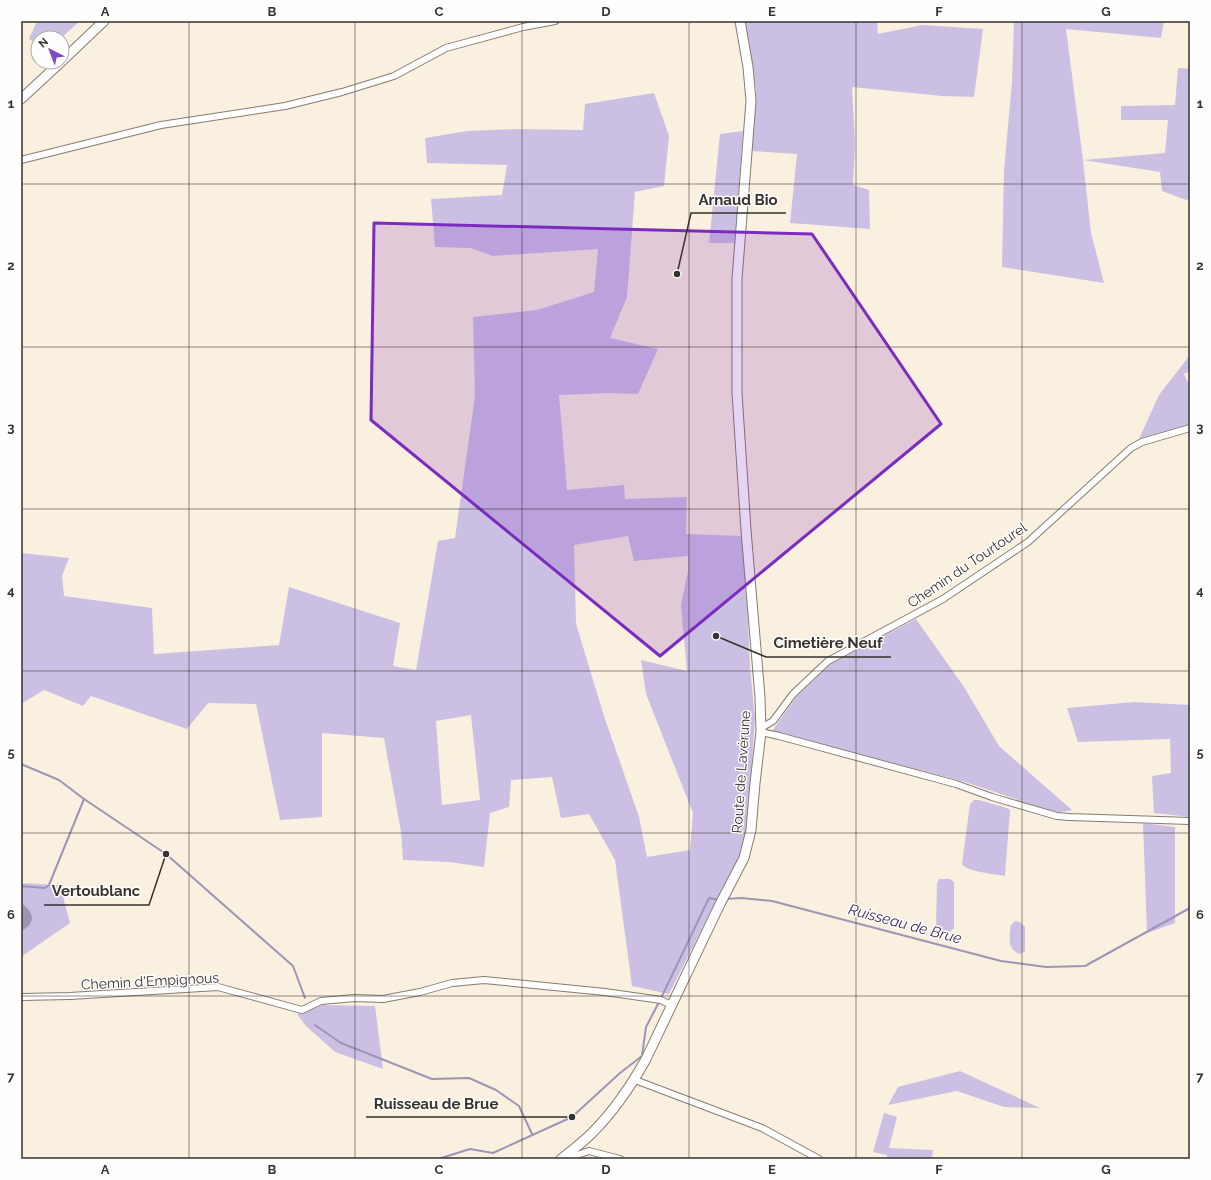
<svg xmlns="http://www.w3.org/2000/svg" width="1211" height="1180" viewBox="0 0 1211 1180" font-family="Raleway,sans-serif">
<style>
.green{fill:#cbc0e4;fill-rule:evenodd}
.water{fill:#9f94b6}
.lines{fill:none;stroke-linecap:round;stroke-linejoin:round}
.stream{stroke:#9f94b6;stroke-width:2}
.street-casing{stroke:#867c6e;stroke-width:8}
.secondary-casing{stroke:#867c6e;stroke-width:11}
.street{stroke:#fff;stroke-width:6}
.secondary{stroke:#fff;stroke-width:9}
.marked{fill:#7b2cbf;fill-opacity:0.2;stroke:#7b2cbf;stroke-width:3;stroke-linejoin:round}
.grid{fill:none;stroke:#36322c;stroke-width:1;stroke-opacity:0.55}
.labels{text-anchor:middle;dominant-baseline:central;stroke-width:3;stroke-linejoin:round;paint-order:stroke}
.street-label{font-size:14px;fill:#36322c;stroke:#fefefe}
.water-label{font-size:15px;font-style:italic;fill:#3d2c5a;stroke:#fefefe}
.leader{fill:none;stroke:#36322c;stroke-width:1.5}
.callout-dot{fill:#36322c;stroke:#fefefe;stroke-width:1.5}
.callout-label{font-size:15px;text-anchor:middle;font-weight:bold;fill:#36322c;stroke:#fefefe;stroke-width:3;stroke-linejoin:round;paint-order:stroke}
.neatline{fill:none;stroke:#36322c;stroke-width:1.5}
.grid-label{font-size:13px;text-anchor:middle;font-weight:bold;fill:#36322c}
</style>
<rect width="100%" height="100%" fill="#faf0df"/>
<path class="green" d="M37,21H80L61,38H38V44L29,39Z
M745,21H877L878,34L922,25L983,29L974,97L942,96L852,87L855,144L853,185L869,190L870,229L790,223L797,154L751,151L756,90Z
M1014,21H1164L1161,38L1066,29L1083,160L1165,153L1168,120H1121V106L1175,105L1178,68L1190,69V198L1186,200L1162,191L1160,172L1083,160L1091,233L1104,283L1002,267L1004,170L1012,82Z
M654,93L669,136L664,186L635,192L627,297L610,338L658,349L638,394L610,393L559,395L567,490L624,485L625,499L687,497L686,534L743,536L747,598L750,667L755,718L747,839L741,856L722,889L669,994L632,986L615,860L589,814L561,818L552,777L511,780L509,807L490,813L484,867L449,862L403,860L401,832L384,738L322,733V817L280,820L256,704L208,703L187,729L91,696L83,706L44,690L21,704V553L69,558L62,576L64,596L152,608L154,654L279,645L289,587L400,623L393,666L416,670L438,541L455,538L475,396L473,317L537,310L594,292L598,249L493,256L471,248L435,247L431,199L502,195L507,165L427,163L425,138L467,131L513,129L583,130L585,104ZM628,536L634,561L688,556V571L681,605L687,671L641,660L646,694L693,813L690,850L647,857L639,817L604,716L576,624L574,545ZM471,715L480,800L442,805L436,721Z
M743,131L735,243H709L720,134Z
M1190,355V371L1184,374L1190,387V425L1139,439L1159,395Z
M916,619L964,687L999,746L1072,810L1057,813L965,782L772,731L797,696L832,663Z
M1134,702L1190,705V817L1154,813L1152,776L1171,773L1170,739L1078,742L1067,708Z
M974,800H979L1007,808L1010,810L1005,876C995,874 967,872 962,864L970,804Z
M1143,823L1175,827V923L1147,933Z
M939,879H950L954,882V928L950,932H939L936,929L937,883Z
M21,883L60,885L70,923L21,957Z
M1015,921L1020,922L1025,927V951L1020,954C1007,950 1009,937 1011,925Z
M322,1005L375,1006L383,1069L335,1052L306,1026L297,1014Z
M960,1071L1040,1108L1004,1107L957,1091L888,1105L898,1087Z
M884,1113L897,1117L889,1148L933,1150L932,1159H886L887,1155L873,1152Z"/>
<path class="water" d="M21,903C34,912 37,923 21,931Z"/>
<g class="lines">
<path class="stream" d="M21,764L59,780L84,799L166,854L293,966L305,998
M21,886L45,888L49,885L84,799
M725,899L742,898L772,901L1001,961L1046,967L1085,966L1190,908
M662,996L709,898L719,900
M315,1025L341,1043L432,1079L469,1078L496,1090L519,1106L532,1134
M438,1159L470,1149L493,1153L572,1117L620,1073L642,1056L646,1027L658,1004"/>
<defs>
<path id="street" d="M21,160L161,125L285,106L342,92L394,76L446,48L523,27L555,21
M761,728L773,721L793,694L828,661L943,599L1028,542L1131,448L1142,442L1190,428
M761,732L779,736L956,784L992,797L1057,816L1069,817L1190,821
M21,997L70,996L218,987L302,1010L321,1001L355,998L383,999L420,992L452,983L484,980L605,992L661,1000L671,1005
M635,1080L762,1128L819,1159
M566,1154L571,1157L589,1151L620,1159"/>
<path id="secondary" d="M62,61L104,21
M21,99L61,62
M561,1159C571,1151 582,1143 592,1133C614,1111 631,1086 646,1059L720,904L744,858L751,830L755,783L761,732L760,697L746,530L737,393V279L751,101L748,67L740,21"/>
</defs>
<use href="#street" class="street-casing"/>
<use href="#secondary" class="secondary-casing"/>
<use href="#street" class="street"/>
<use href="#secondary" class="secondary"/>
</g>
<path class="marked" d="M374,223L812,234L941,424L660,656L371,420Z"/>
<path class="grid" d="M189,21V1159M355,21V1159M522,21V1159M689,21V1159M856,21V1159M1022,21V1159M21,184H1190M21,347H1190M21,509H1190M21,671H1190M21,833H1190M21,996H1190"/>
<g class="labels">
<g class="street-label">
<text transform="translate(967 565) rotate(-34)">Chemin du Tourtourel</text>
<text transform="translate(741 772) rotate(-86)">Route de Lavérune</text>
<text transform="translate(150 981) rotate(-3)">Chemin d'Empignous</text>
</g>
<g class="water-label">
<text transform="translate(905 924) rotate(15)">Ruisseau de Brue</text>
</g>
</g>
<path class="leader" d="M677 274L691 213H786M716 636L766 657H891M166 854L149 905H44M572 1117L507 1117H366"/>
<g class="callout-dot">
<circle cx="677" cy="274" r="4"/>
<circle cx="716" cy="636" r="4"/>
<circle cx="166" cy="854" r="4"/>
<circle cx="572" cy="1117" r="4"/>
</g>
<g class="callout-label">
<text x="738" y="205">Arnaud Bio</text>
<text x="828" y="648">Cimetière Neuf</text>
<text x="96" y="896">Vertoublanc</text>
<text x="436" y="1109">Ruisseau de Brue</text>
</g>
<rect width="1211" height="1180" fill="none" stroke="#fefefe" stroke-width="44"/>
<g transform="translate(50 50) rotate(318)"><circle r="19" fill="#fefefe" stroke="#aeacaa"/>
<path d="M0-3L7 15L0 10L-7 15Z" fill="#7c4bc3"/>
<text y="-6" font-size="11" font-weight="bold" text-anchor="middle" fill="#36322c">N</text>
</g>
<rect x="22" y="22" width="1167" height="1136" class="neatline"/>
<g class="grid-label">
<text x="105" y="16">A</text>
<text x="272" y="16">B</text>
<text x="439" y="16">C</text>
<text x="606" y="16">D</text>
<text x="772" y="16">E</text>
<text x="939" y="16">F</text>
<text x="1106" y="16">G</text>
<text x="11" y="108">1</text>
<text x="1200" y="108">1</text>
<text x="11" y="270">2</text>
<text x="1200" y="270">2</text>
<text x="11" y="432">3</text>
<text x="1200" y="432">3</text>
<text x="11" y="595">4</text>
<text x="1200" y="595">4</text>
<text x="11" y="757">5</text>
<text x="1200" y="757">5</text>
<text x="11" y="919">6</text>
<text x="1200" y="919">6</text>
<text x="11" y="1081">7</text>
<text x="1200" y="1081">7</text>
<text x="105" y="1174">A</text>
<text x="272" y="1174">B</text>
<text x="439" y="1174">C</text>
<text x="606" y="1174">D</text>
<text x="772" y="1174">E</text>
<text x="939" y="1174">F</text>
<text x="1106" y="1174">G</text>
</g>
</svg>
